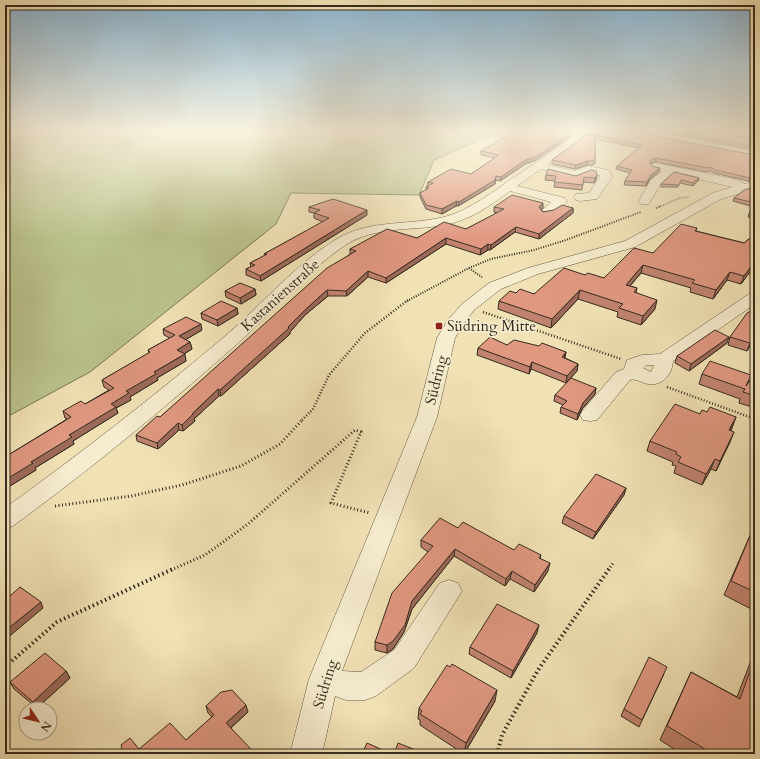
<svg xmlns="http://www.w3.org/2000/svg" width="760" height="759" viewBox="0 0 760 759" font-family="Cardo,serif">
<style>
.green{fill:#bbc38d;stroke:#787756}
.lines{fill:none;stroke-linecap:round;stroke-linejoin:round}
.minor-casing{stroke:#645944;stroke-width:1}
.path-far4{stroke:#352b1f;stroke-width:1.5;stroke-dasharray:0.5 1;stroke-linecap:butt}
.path-far3{stroke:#352b1f;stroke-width:2;stroke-dasharray:1 1.5;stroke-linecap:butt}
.path-far2{stroke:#352b1f;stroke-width:2.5;stroke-dasharray:1 2;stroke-linecap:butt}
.path-far1{stroke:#352b1f;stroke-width:3;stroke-dasharray:1 2.5;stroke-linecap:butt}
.path{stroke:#352b1f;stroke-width:4;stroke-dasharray:1.5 3;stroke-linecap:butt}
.minor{fill:#f6eccf;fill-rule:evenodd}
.wall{fill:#c1836f;stroke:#352b1f}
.shaded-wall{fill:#9d6a5a;stroke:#352b1f}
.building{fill:#e09881;stroke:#352b1f}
.poi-dot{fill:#8f2418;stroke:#f6eccf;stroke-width:1.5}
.labels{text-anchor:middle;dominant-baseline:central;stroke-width:3.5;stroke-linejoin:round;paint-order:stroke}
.street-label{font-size:15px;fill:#352b1f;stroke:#f6eccf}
.poi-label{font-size:15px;fill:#352b1f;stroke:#f6eccf;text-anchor:start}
</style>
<rect width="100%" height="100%" fill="#f1e2b5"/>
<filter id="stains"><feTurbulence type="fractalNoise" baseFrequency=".005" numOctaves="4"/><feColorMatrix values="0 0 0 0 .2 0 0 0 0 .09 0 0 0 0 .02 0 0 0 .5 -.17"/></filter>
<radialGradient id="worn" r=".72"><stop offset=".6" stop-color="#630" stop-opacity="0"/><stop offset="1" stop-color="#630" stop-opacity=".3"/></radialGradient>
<path class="green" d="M5,131H501L434,160L419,195L291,193L276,224L90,372L5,418Z"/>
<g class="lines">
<defs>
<path id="minor" d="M580,131H590L588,135L547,165L575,171L588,166L609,170L612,177L597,199L580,201L576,200L574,197L576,194L589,193L600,177V175L590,173L576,179L541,169L517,186L565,198L567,201C562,209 552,217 542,215L540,212L551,202L510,191C490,206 470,220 445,225C411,231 373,226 344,246C304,273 273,312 237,344C165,408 91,469 13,526L5,529V508C80,454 153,397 224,337C261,306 293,266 335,240C368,219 407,226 444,217C471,210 493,191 516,176C538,161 559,147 580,131Z
M637,131H655L755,152V158L673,142L638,133Z
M656,163L734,179L745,184L755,181V189L721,199L635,247L538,274L501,289L474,310L462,326L455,338L437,417L342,671L361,672L394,650L440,583L449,580L458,583L462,591L414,668L376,696L365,700H346L335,696L322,754H290L309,679L417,417L437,338L448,320L462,304L489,283L528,268L625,241L713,193L732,187L673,173L660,185L649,204H641L639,201L651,180L662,171L652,168L650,166L652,164Z
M755,292V304L673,361C672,375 663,386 648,384C642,383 635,378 630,380L597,420L590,421L583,420L580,415L583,410L616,372L624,369L627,360L642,355L660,354L749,294ZM646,365H654L651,372L643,368Z"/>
</defs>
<use href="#minor" class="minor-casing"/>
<path class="path-far4" d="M659,207L680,198L689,197"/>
<path class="path-far3" d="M656,208L661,206
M469,268L483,278
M407,301L469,268L491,259L534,250L566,240L641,212"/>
<path class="path-far2" d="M483,312L621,359
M667,387L755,419
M302,420L313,409L329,375L365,333L408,300"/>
<path class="path-far1" d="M55,506L131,496L182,485L241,466L280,444L303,419
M171,570L205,555L248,524L355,430L361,432L331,503L370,513
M608,570L614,562"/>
<path class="path" d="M5,667L57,622L173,569
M497,754L502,735L538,670L609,569"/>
<use href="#minor" class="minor"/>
</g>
<path class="wall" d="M590,131H639L755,180L748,181L714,173L709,171L707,172L656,162L650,164L659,172L650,179L646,186L624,185L625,181L630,173L616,169L617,166L639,148L595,139V164L594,163L593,165H587L575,169L552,164V160L589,135Z
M664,131H712L755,140V150Z
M571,136L536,160L529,163H527L500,181L496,180L495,184L458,206H456L442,214L426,209L420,197V193L426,190V187L427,186L428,182L471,174L495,158L481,155V151Z
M674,172L699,178L698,181L693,186L680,183L678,187H661V184Z
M546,175L576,176L597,175L596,180L594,183L583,182L582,190L554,187L555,181L545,180Z
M755,187V205L754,207L733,201L734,198Z
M309,207L367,215L261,281L246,275V269L251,267L250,263L265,256L264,254L323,222L314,218V213L309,212Z
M494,207L543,208L541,209L543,212L573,208V213L539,239L515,232L490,250H488L480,255L446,244L386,283L368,277L347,296H328L305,315L290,332V334L221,396H219L194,419L195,421L183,431L179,430L158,449L137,441L136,435L160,417L350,254V249L417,238L466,229L497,213L494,212Z
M755,207V219L748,217L750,211Z
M697,228L696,231L744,243L755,234V265L741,284L727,280L713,299L690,292L691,288L641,273L630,286L637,288L636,292L655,309L641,325L617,317L618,312L578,299L551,328L498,309L499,301L516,293L534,294L585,275L604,278L653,253Z
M255,289L256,295L241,304L226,297L225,291Z
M755,306V337L747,351L728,345L730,337Z
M237,308L238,314L218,326L202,319L201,313Z
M163,329L202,330L185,340L190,342L192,349L184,354L186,361L157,378L158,380L130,397L131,400L116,408L118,413L73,441L74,444L35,468L36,470L5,489V457L67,419L65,418L63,411L85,404L109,390L104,387L102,380L149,353L148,350L170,338L164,335Z
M727,343L689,371L675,363L677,356Z
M507,345L566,352L565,358L578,364L577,371L566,383L531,369L529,374L477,355L478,348Z
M702,374L749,381L755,380V408L739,403L740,399L699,384Z
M596,388L595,394L582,409L577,420L560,413L561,407L563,405L554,401L555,395Z
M707,412L736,417L731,431L730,442L716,471L711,469L702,485L674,473L676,466L672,465L673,462L647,451L650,441L700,414Z
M626,488L624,495L593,539L562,523L564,516Z
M755,524V611L724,595Z
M458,528L514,550L541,555L540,558L548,571L534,592L510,579L505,586L454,556L412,609L404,632L393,649L387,653L375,650V642L428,552L421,547V540Z
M537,633L511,678L469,654L470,647Z
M755,650V754H682L660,740L691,672L737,697Z
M66,671L70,678L37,708L14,689L10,682Z
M664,674L639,727L621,716L624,709Z
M495,701L464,754L420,725V720L418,719L419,708Z
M206,706L248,712L231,728L252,754H123L139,749L186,740L212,717L208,713Z"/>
<path class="shaded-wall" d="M572,132L571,136L536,160L529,163L530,159Z
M656,158V162L651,163L648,166L649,162L652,159Z
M527,159V163L500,181L501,177Z
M588,161L587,165L575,169L576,165Z
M660,168L659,172L650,179L646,186L647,182L651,175Z
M597,175L596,180L594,183L595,178Z
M496,176L495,184L458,206L459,202Z
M755,177V180L748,181L750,178Z
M699,178L698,181L693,186V183Z
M457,201L456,206L442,214V209Z
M543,203V208L539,212V207Z
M573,208V213L539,239V234Z
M367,210V215L261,281L260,276Z
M516,227L515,232L490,250L491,245Z
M446,238V244L386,283V278Z
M488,244V250L480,255L481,249Z
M755,261V265L741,284L744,276Z
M643,265L641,273L624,293L626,285Z
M368,271V277L347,296L346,291Z
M730,272L727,280L713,299L716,290Z
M255,289L256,295L241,304L240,298Z
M327,290L328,296L305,315L290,332V334L221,396L220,390L288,327L305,310Z
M580,290L578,299L551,328L552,319Z
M657,300L655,309L641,325L643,316Z
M237,308L238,314L218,326L217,320Z
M201,324L202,330L180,343L179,336Z
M755,334V337L747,351L750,343Z
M729,337L727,343L689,371L691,364Z
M190,342L192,349L179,357L177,350Z
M566,352L564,359L562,357Z
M185,354L186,361L157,378L158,380L130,397L131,400L116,408L118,413L73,441L74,444L35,468L36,470L5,489V480L69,435L111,404L126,391L154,372Z
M532,362L531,369L529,374L530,367Z
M578,364L577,371L566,383L567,376Z
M596,388L595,394L582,409L577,420L578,414L583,403Z
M218,389L219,396L194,419L195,421L183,431L182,425L192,414Z
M736,417L732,427L725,440L729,430Z
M178,423L179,430L158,449L157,443Z
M734,432L730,442L716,471L720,461Z
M715,459L711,469L702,485L706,474Z
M626,488L624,495L593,539L596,532Z
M455,549L454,556L412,609L404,632L393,649L387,653V645L412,601Z
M550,563L548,571L534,592L535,585Z
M512,571L510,579L505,586L506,579Z
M41,602L43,608L5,640V631Z
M539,625L537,633L511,678L513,671Z
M66,671L70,678L37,708L33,702Z
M497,690L495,701L464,754L466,743Z
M246,705L248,712L228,730L226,723Z
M251,749L252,754H245Z"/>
<path class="building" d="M516,131H569L572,132L537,156L530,159H527L501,177L496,176L495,180L459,202L457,201L442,209L426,205L420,193L429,188L426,187L433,183L428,182L451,169L471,174L499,155L481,151Z
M590,131H639L674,140L755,155V177L750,178L715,170L710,167L708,168L656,158L652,159L649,162L652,166L660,168L651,175L647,182L625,181L632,170L617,166L642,145L590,134Z
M680,131H712L755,140V147Z
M586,135L595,136V160L594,159V161H588L576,165L552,160Z
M548,169L576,176L591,170L596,171L597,175L595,178L584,177L583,185L554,182L556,176L546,175Z
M674,172L699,178L693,183L681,180L679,185L661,184Z
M755,187V203L734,198L744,190Z
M512,195L543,203L539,207L543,212L554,210L562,205L573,208L539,234L516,227L491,245L488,244L481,249L446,238L386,278L368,271L346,291L327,290L305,310L288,327L289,328L220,390L218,389L192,414H193L182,425L178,423L157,443L136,435L157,416L160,417L327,268L356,251L350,249L387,229L417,238L444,222L466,229L504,209L494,207Z
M333,199L367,210L260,276L246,269L255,265L250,263L267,254H264L329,218L314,213L320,210L309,207Z
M755,207V213L750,211Z
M681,224L697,228L695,231L744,243L755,234V261L744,276L730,272L716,290L692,283L695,280L643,265L626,285L637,288L634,292L657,300L643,316L619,308L623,304L580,290L552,319L499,301L510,291L516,293L520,289L534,294L564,268L585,275L588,273L604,278L634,248L653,253Z
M240,283L255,289L240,298L225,291Z
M221,301L237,308L217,320L201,313Z
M755,306V334L750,343L730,337L747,313L751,311Z
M186,317L201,324L179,336L190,342L177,350L185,354L154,372L156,374L126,391L129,393L111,404L116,407L69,435L72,437L31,462L33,463L5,480V457L71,417L63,411L81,401L85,404L114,388L102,380L150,352L148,350L175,335L163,329Z
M715,330L729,337L691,364L677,356Z
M490,337L507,345L514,340L539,346L542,343L566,352L562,357L578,364L567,376L532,362L530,367L478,348Z
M710,361L751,375L746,386L751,379L755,380V396L743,392L745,389L702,374Z
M571,378L596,388L583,403L578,414L561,407L567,401L555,395Z
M675,404L700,414L702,410L707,412L710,407L736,417L729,430L734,432L720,461L715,459L706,474L678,462L681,457L676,454L677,452L650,441Z
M596,474L626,488L596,532L564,516Z
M440,518L458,528L463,522L514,550L519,544L541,555L539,558L550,563L535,585L512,571L506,579L455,549L412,601L405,625L393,641L387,645L375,642L392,593L433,546L421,540Z
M755,524V592L731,581Z
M20,587L41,602L5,631V592L10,596Z
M497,604L539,625L513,671L470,647Z
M45,653L66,671L33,702L10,682Z
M649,657L667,667L642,720L624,709Z
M755,657V754H713L667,726L691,672L740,699Z
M452,664L497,690L466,743L420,714L422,711L419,708L447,665L450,667Z
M232,690L246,705L226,723L251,749L245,754H141L140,752V754H123L121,745L130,738L139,749L170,723L186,740L214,715L206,706L221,692Z
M367,743L392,754H362Z
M398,743L426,754H394Z"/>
<linearGradient id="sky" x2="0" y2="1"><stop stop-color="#8bb7d5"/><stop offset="0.55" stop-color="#f9f2de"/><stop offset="1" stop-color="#f9f2de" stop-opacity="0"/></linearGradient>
<rect width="760" height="238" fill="url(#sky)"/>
<rect class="poi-dot" x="435" y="322" width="8" height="8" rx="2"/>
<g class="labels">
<g class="street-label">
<text transform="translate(280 295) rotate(-42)">Kastanienstraße</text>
<text transform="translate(436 380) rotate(-76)">Südring</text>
<text transform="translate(325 684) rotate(-73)">Südring</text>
</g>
<g class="poi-label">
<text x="447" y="326">Südring Mitte</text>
</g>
</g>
<rect width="760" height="759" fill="none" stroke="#f1e2b5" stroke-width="20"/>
<rect x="6" y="6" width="748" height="747" fill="none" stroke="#352b1f" stroke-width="2"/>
<rect x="10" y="10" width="740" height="739" fill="none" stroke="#352b1f"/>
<g transform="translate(38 721) rotate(125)"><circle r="19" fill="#f6eccf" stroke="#a99f89"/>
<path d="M0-3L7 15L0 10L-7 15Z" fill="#8f2418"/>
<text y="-6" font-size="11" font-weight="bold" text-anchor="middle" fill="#352b1f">N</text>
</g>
<rect width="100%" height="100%" filter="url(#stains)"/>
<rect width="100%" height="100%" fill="url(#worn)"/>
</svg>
